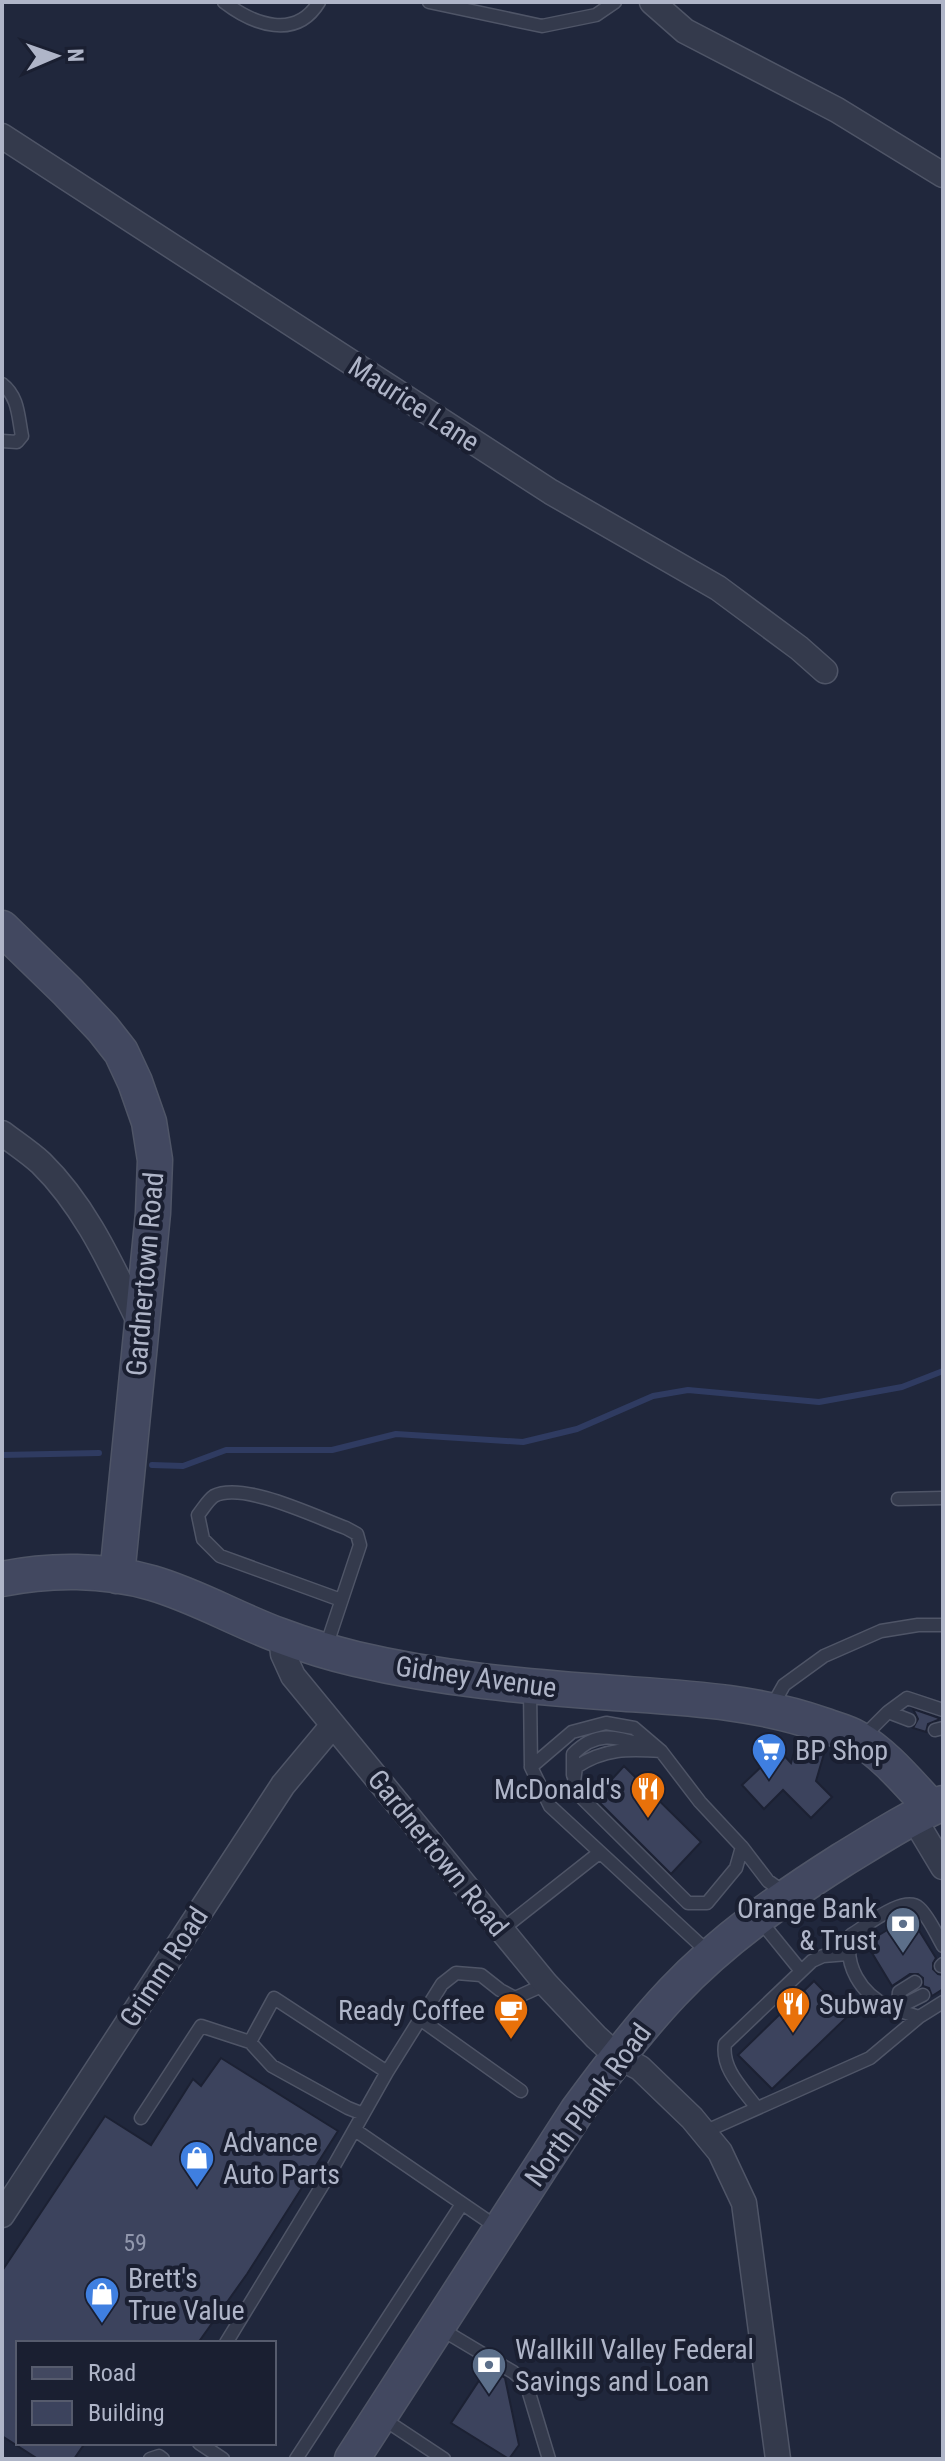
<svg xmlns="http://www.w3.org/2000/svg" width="945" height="2461" viewBox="0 0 945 2461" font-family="'Roboto Condensed',sans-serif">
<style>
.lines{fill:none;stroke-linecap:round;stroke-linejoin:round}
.stream{stroke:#2f3b61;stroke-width:6}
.building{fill:#3c435d;stroke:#1c2133;stroke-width:2}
.lane-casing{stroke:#4f5567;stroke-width:15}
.street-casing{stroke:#4f5567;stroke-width:27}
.secondary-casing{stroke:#4f5567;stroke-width:37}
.lane{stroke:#343a4c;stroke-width:12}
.street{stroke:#343a4c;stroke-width:24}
.secondary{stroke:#424860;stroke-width:34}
.labels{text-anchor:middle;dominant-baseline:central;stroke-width:8;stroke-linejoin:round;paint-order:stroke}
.number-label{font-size:24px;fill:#9298ad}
.street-label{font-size:28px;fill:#afb5c8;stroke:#1a1f31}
.poi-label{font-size:28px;fill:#afb5c8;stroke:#1a1f31;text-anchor:start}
</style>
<rect width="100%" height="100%" fill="#20273c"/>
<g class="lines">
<path class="stream" d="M2,1455L99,1453
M152,1465L183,1466L226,1450H332L396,1434L523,1442L577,1429L653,1396L688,1390L819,1402L902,1387L943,1371"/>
</g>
<path class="building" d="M913,1709L939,1718L938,1720L928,1724L926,1732L913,1728L918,1719Z
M798,1738L826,1747L816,1781L832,1797L811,1818L783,1790L764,1809L742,1785L779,1750L791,1763Z
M624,1766L701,1842L671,1874L595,1798Z
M910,1916L936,1958L933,1963V1969L938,1974L943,1975V1989L932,1996L929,1988L923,1986V1978L918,1974H910L892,1986L866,1943Z
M814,1981L848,2016L772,2089L738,2055Z
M221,2058L338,2131L247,2274L198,2343H18V2443H85L74,2459H38L2,2436V2271L105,2116L151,2145L193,2079L201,2086Z
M488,2367L505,2378L519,2445L509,2459L451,2423Z"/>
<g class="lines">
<defs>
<path id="lane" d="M224,2C254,25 296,40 319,2
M429,2L542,26L596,15L615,2
M2,384C19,397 18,417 22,436L17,442L2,441
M898,1499L943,1498
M326,1647L360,1545L357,1534L346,1528C316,1517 243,1481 214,1496C208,1500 203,1509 198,1515L203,1539L220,1556L341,1600
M530,1689L531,1767
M771,1708L784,1685L824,1656L881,1631L918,1625H943
M888,1712L907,1698L943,1710
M935,1730L943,1728
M861,1739L888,1712L909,1720
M661,1751C628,1749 605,1748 576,1767L573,1789L688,1903H707L736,1868L742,1847
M573,1775V1754C596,1731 615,1736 643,1745
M758,1918L801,1971
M500,1931L599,1853
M709,1953L550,1806L531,1767L572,1732L606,1723L634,1728L661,1751L700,1802L742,1847L768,1881L785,1893
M941,1966L943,1964
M898,2003L899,1992L915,1982
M893,2006L898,2003L905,2004L923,1995
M919,2017C909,2014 899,2011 889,2007C861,1994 843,1965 851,1935C865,1927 904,1894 919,1908C929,1917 936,1934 943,1946
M420,2019L521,2091
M250,2042L272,2066L348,2108L363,2114
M757,2108C743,2089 721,2069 725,2044L812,1961L823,1956L848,1954
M141,2118L201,2026L250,2042L274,1998L387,2072
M355,2130L498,2228
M704,2132L870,2058L919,2017L943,2002
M441,2329L513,2372L526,2383L549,2459
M226,2343L331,2171L387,2072L442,1984L456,1973L481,1975L500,1990L515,1998L546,1984
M382,2418L444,2459
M199,2443L223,2459
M150,2459L159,2456L163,2459
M296,2459L462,2204"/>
<path id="street" d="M652,2L685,31L837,110L943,175
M2,136L551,492L718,588L799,648L825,671
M2,1133C15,1143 29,1152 41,1163C87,1208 113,1269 141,1325
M281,1636L283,1654L293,1676L546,1984L596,2037L617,2056L640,2068L692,2118L720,2152L744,2203L778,2459
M913,1817L943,1867
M2,2215L283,1785L333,1725"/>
<path id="secondary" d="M2,928L67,991L103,1029L121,1052L135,1082L149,1122L155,1160L153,1213L117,1576
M2,1579C50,1569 104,1569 152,1583C197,1596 237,1620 281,1636C305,1645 331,1653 356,1659C441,1679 527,1687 614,1693C684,1698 756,1701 823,1725C834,1729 847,1732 857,1738C886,1755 909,1784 932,1808
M352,2459L577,2111C607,2070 638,2029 673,1992C722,1940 782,1898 842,1860C875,1840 907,1819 943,1803"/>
</defs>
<use href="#lane" class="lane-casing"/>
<use href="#street" class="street-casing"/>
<use href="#secondary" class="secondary-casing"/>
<use href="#lane" class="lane"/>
<use href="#street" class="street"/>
<use href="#secondary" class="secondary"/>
</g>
<defs>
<symbol id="supermarket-pin" viewBox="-11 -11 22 30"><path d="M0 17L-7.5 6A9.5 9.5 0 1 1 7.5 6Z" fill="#3f7fe0" stroke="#1a1f31"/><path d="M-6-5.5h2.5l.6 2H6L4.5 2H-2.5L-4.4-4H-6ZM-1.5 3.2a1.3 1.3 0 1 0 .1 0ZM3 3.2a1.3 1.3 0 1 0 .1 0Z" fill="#fff"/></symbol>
<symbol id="restaurant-pin" viewBox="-11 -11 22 30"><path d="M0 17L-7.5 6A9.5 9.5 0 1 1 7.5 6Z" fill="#e8710a" stroke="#1a1f31"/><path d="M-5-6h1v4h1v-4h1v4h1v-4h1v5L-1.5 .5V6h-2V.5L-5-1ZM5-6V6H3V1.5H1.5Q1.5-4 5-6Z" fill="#fff"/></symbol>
<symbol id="bank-pin" viewBox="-11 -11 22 30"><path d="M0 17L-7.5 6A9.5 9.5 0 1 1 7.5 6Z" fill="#5c6f8a" stroke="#1a1f31"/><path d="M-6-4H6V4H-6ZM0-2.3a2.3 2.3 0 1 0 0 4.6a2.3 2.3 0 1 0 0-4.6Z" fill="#fff"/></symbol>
<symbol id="cafe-pin" viewBox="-11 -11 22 30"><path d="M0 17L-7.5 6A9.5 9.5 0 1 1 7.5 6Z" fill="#e8710a" stroke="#1a1f31"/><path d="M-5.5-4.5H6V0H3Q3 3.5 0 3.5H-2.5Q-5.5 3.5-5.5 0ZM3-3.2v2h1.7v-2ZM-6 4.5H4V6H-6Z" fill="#fff"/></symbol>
<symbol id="shop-pin" viewBox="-11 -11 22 30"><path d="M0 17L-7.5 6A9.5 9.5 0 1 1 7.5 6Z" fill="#3f7fe0" stroke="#1a1f31"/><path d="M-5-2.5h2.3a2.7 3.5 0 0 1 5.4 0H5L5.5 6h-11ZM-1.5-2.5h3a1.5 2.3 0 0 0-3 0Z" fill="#fff"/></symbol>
</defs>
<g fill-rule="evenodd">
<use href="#supermarket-pin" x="749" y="1730" width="40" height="54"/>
<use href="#restaurant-pin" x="628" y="1769" width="40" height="54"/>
<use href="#bank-pin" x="883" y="1904" width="40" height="54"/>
<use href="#restaurant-pin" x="773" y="1984" width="40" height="54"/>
<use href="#cafe-pin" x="491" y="1990" width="40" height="54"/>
<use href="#shop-pin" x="177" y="2138" width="40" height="54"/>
<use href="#shop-pin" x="82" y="2274" width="40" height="54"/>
<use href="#bank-pin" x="469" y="2345" width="40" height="54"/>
</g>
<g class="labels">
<g class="number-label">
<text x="135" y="2243">59</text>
</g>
<g class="street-label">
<text transform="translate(414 404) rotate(33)">Maurice Lane</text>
<text transform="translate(145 1274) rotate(-85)">Gardnertown Road</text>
<text transform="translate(476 1677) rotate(8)">Gidney Avenue</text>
<text transform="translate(438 1853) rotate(51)">Gardnertown Road</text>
<text transform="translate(164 1967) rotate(-57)">Grimm Road</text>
<text transform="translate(588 2105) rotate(-54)">North Plank Road</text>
</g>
<g class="poi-label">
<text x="795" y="1750">BP Shop</text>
<text x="622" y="1789" text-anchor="end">McDonald's</text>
<text x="877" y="1908" text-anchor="end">Orange Bank<tspan x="877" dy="32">&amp; Trust</tspan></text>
<text x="819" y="2004">Subway</text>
<text x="485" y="2010" text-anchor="end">Ready Coffee</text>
<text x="223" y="2142">Advance<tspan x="223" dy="32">Auto Parts</tspan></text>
<text x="128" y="2278">Brett's<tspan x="128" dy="32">True Value</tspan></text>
<text x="515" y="2349">Wallkill Valley Federal<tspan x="515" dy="32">Savings and Loan</tspan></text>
</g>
</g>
<rect width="945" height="2461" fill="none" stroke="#afb5c8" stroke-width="8"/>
<rect x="16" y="2341" width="260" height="104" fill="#1a1f31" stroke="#565b6d" stroke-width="2"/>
<rect x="32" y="2367" width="40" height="12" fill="#424860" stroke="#565b6d" stroke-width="2"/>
<text x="88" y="2381" font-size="24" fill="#afb5c8">Road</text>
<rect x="32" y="2401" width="40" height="24" fill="#3c435d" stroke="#565b6d" stroke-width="2"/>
<text x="88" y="2421" font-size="24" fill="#afb5c8">Building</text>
<g transform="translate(56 56) rotate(88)" stroke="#1a1f31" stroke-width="6" paint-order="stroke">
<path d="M0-6L14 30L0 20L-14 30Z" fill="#afb5c8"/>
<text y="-12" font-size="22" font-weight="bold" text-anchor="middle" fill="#afb5c8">N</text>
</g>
</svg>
